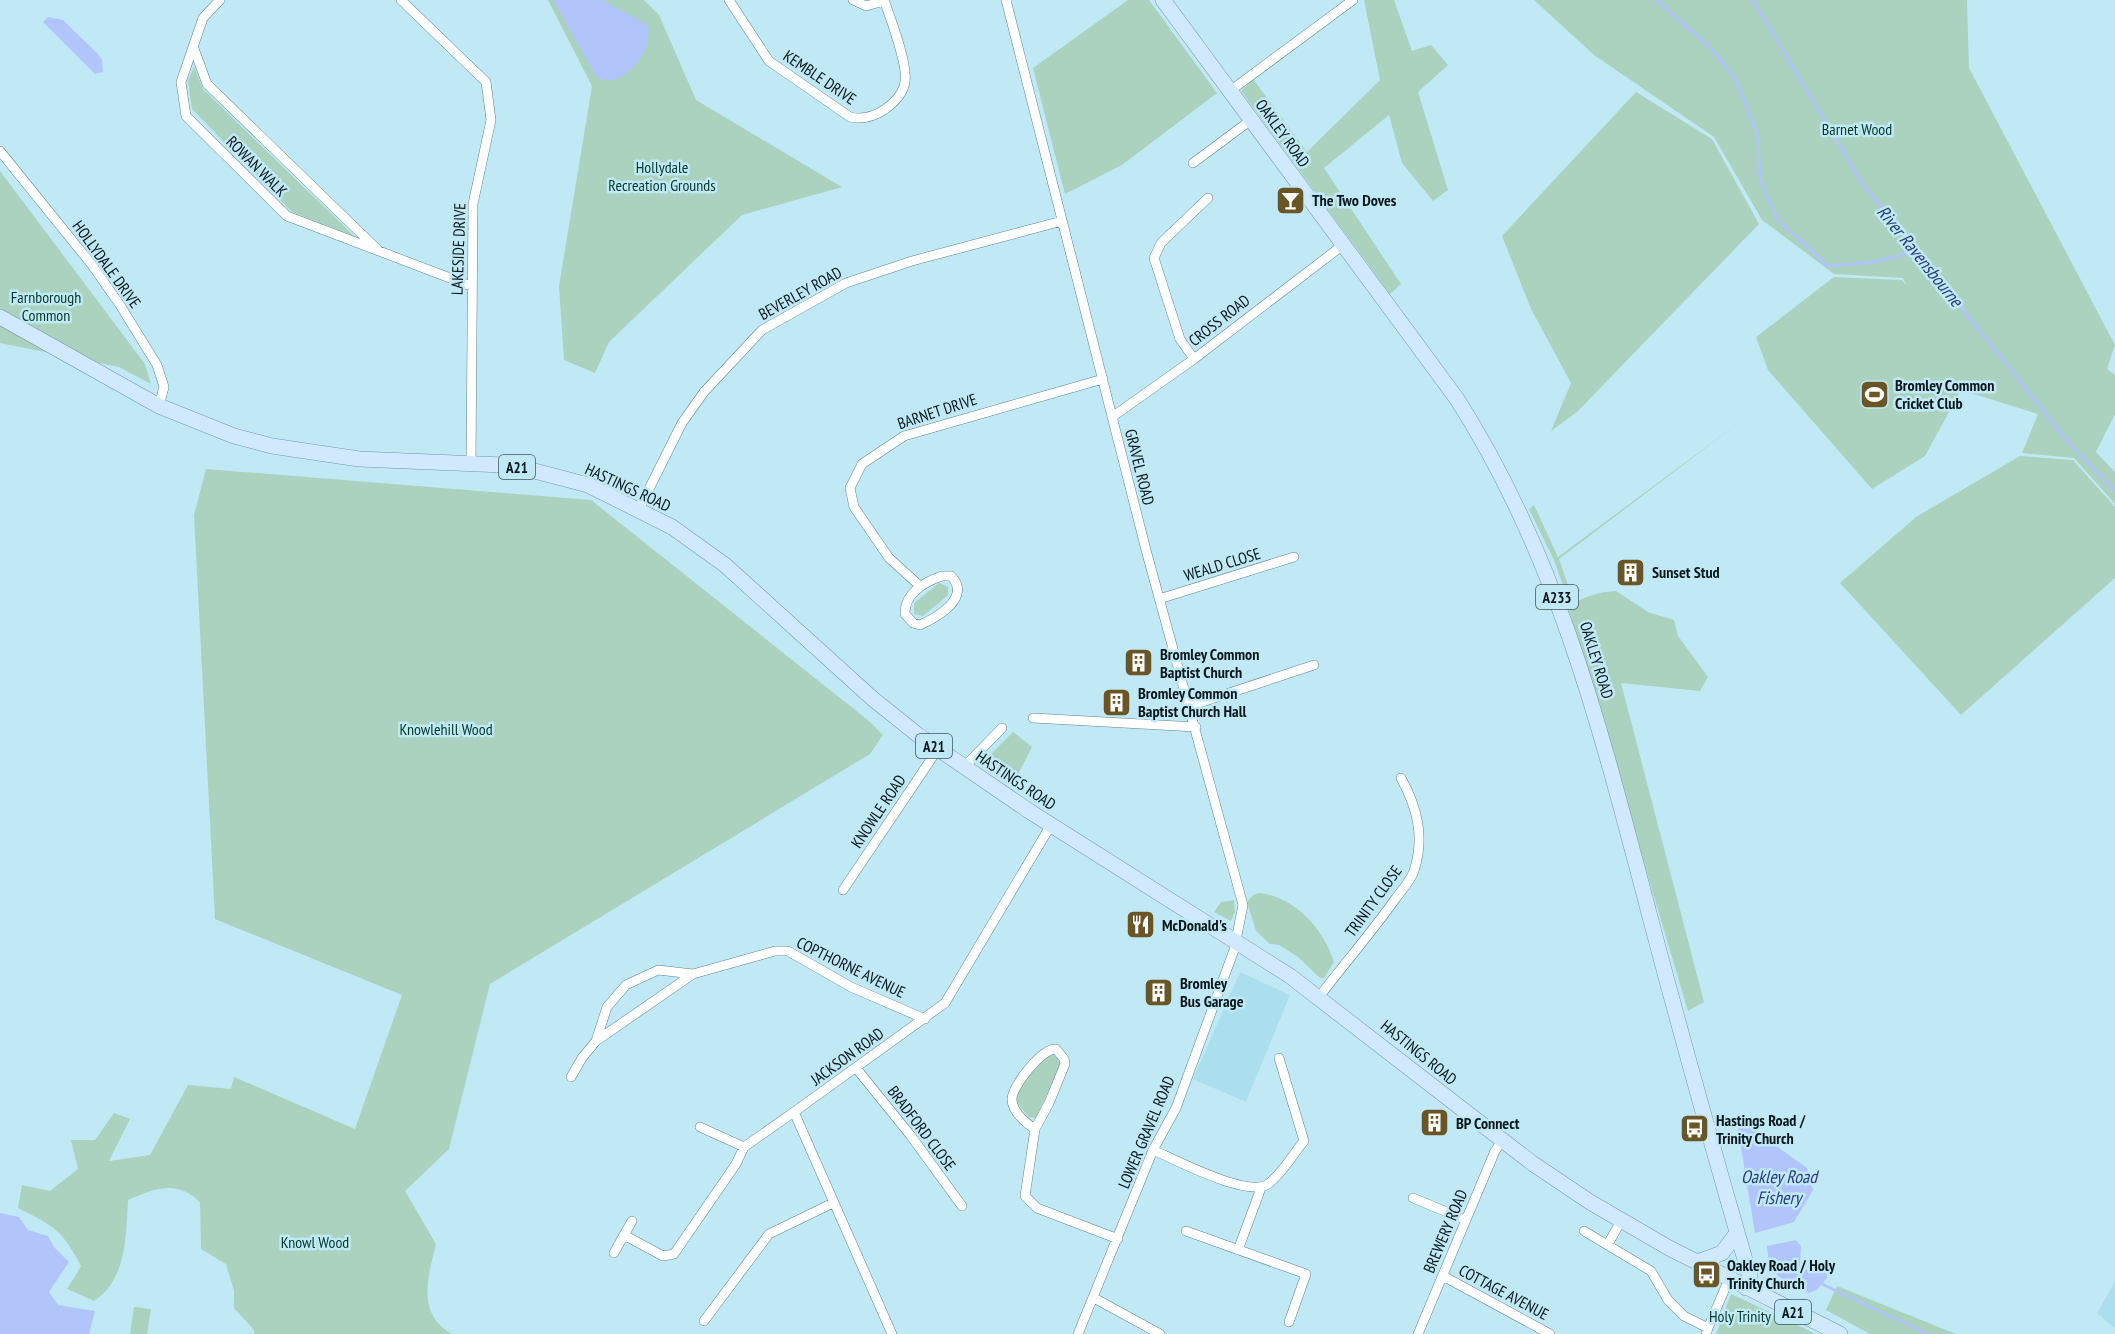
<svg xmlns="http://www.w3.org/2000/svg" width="2115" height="1334" viewBox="0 0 2115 1334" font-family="'PT Sans Narrow',sans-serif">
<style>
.built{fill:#acdfed}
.green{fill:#abd2bf}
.water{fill:#b1c5fb}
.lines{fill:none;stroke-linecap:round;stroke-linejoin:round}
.stream{stroke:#b1c5fb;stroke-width:3}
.street-casing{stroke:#5e858f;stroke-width:10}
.primary-casing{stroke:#7796ad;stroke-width:16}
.street{stroke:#fff;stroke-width:9}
.primary{stroke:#d1e9fd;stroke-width:15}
.labels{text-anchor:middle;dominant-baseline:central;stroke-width:5;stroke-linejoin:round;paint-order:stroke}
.shield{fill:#c0e9f5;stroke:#40575d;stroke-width:1.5}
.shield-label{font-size:15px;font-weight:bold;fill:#09181c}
.street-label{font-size:16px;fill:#09181c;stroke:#c0e9f5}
.park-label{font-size:16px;fill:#003a27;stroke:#c0e9f5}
.poi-label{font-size:16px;font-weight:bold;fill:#09181c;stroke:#c0e9f5;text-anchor:start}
.water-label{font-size:18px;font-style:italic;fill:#2b3d7d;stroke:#c0e9f5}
</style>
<rect width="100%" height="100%" fill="#c0e9f5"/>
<path class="built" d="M1240,972L1290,995L1246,1102L1193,1079Z
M2115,1281V1328L2097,1313Z"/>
<path class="green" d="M548,0H644L659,15L696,100L842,187L742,215L609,342L595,373L564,360L559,286L592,86Z
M1128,0H1149L1217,93L1122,165L1065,194L1033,68Z
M1364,0H1394L1412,51L1431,45L1448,65L1418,92L1448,190L1433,201L1402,163L1389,115L1324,168L1401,284L1390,294L1241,91L1253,79L1307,152L1380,80Z
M1534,0H1967L1969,68L2115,345L2107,369L2115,375V414L2096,452L2115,472V504L2074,458L2022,453L2038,414L1961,390L1925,456L1872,489L1768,370L1756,337L1834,277L1902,280L1906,285L1903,278L1834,274L1762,220L1714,137L1594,55Z
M194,67L203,89L354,236L292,212L192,109L188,81Z
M1636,92L1712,139L1759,224L1577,412L1551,431L1571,383L1531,309L1502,236Z
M0,171L145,364L151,384L119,367L0,343Z
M1741,421L1559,559L1570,591L1583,589L1567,597L1554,560L1529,509L1534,505L1558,557Z
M2020,456L2073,460L2115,507V578L1961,715L1840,583L1916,517Z
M206,469L591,500L869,721L883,735L870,754L490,984L449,1149L405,1191L436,1244C428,1278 416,1313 452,1334H254V1330L234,1308V1291L226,1264L201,1249L200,1202C176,1179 154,1189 128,1200C126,1236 127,1279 94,1301L67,1289L81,1266C62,1230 54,1226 18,1208L22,1185L50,1191L78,1169L71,1140H95L114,1113L130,1119L109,1161L150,1155L188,1085L231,1089L234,1077L355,1129L402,995L215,919L194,515Z
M939,583L948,587V595L923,616L914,614V603Z
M1616,591L1648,612L1674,620L1678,636L1708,677L1700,691L1621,683L1704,1002L1688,1011L1569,610L1570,606C1585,596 1599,592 1616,591Z
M1013,732L1032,747L1013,784L982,763Z
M1259,893C1294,896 1324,929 1334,962L1324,978H1320L1298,957L1279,945L1270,944L1256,931L1247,902L1253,895Z
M1234,900L1235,912L1231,921L1214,912L1221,902Z
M1052,1053L1060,1060L1059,1067L1036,1118L1029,1117L1017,1103C1015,1085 1039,1063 1052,1053Z
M1837,1286L1956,1334H1870L1826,1310Z
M1731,1294L1806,1329L1815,1334H1716Z
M134,1307L151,1309L147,1334H130Z"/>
<path class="water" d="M553,0H603L648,25C655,50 621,94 596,76Z
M48,17L63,20L98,54L102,60L103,72L95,74L43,22Z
M1736,1117L1807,1168L1813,1190L1794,1222L1755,1233Z
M0,1213L19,1217L28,1230L48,1236L54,1247L69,1262L49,1292L58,1305L95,1311L89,1334H0Z
M1796,1240L1801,1246L1800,1265L1804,1269L1826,1272L1827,1278L1817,1290L1809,1293C1783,1279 1769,1279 1767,1246Z"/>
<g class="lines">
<path class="stream" d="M1656,0L1710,47L1736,80L1758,137L1760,180L1778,220L1828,266L1874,262L1915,252
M1753,0L1862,183L2070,444L2115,491
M1822,1284L1927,1334"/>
<defs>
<path id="street" d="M220,0L203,18L181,82L186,116L287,216L471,286
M401,0L486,82L491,120L473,204L471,464
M729,0L769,61L850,117C863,120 873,117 884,110C894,103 904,93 905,81C908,64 890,17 884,0
M853,0L866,6L884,1
M1006,0L1146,550L1243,905L1234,950L1176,1108L1153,1150L1078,1334
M193,46L207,84L378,250
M1230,91L1353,0
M0,151L92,265L120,305L157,365L164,387L159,406
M1193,163L1251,120
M1194,359L1180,339L1154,258L1161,243L1208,198
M1112,417L1194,359L1343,245
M639,509L682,423L704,392L762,330L846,283L912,261L1062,221
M942,576H951C972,597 938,617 920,625L913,623L905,614C904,594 924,582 942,576Z
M920,586L889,558L854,507L850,488L862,464L904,436L1103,379
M1159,599L1294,557
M1190,706L1314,665
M1033,718L1196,727
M964,767L1002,728
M843,890L938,749
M1319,997C1344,964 1372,932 1396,898C1402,890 1411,880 1414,871C1425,837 1417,807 1401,778
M596,1041L693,974
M856,1068L911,1136L962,1206
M571,1077L582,1058L596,1041L607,1007L626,985L658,970L693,974L775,951H788L851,987L925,1019
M700,1127L744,1147L794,1112
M1035,1129C1026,1123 1013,1112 1012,1100C1011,1087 1042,1048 1056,1049L1064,1059L1065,1064L1049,1103L1035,1129L1025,1196L1037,1208L1118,1239
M1153,1150C1176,1160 1248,1198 1268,1184C1282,1174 1293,1154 1304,1141L1279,1058
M1413,1198L1466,1220
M632,1221L624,1235L663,1256L674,1254L736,1164L744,1147
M1186,1231L1306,1274L1289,1322
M1584,1231L1651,1271L1668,1300L1684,1316L1708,1328L1706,1334
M1608,1244L1621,1221
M1238,1250L1261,1188
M614,1253L624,1235
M1443,1276L1550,1334
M1094,1298L1160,1334
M704,1321L769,1234L833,1203
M1708,1328L1729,1279
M892,1334L794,1112L945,1003L1051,825
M1418,1334L1495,1151L1502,1141"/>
<path id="primary" d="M1163,0L1457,399C1559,559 1601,731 1649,913C1681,1035 1715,1156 1750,1277L1746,1288
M0,317L159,406L234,436L272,446L359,459L503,465L527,469L588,485L672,527L725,565L873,699L918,735L1029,811L1290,976L1532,1163L1590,1202L1669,1248L1840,1334
M1697,1262L1722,1253L1737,1233"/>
</defs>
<use href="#street" class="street-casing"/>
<use href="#primary" class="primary-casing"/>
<use href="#street" class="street"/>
<use href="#primary" class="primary"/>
</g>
<defs>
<symbol id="bar-square" viewBox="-11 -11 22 22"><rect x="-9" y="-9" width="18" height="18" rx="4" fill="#6a5524" stroke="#c0e9f5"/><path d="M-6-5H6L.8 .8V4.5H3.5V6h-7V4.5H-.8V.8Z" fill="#fff"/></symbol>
<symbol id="stadium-square" viewBox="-11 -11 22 22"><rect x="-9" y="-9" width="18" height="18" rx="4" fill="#6a5524" stroke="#c0e9f5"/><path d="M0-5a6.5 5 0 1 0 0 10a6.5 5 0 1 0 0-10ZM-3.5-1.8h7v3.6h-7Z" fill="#fff"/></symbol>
<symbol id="building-square" viewBox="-11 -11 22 22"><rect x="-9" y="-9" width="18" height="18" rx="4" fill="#6a5524" stroke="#c0e9f5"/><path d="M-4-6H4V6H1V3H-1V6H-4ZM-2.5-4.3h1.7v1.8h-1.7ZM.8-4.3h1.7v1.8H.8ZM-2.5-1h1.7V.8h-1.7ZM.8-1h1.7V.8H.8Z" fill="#fff"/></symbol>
<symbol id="restaurant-square" viewBox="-11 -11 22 22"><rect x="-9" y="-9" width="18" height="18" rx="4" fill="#6a5524" stroke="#c0e9f5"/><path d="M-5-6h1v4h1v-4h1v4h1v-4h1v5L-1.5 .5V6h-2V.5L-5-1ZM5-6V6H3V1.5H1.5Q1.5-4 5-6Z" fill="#fff"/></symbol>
<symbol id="bus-square" viewBox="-11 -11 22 22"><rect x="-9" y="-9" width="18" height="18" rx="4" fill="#6a5524" stroke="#c0e9f5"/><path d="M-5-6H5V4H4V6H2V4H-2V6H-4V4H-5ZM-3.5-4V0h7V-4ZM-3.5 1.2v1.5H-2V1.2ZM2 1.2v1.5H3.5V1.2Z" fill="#fff"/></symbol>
</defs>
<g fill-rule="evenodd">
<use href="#bar-square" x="1274" y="184" width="33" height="33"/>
<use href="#stadium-square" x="1858" y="378" width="33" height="33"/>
<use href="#building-square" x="1614" y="556" width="33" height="33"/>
<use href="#building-square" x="1122" y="646" width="33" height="33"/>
<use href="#building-square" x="1100" y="686" width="33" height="33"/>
<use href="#restaurant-square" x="1124" y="908" width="33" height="33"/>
<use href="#building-square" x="1142" y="976" width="33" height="33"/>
<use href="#building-square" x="1418" y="1106" width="33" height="33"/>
<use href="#bus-square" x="1678" y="1112" width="33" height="33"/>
<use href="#bus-square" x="1690" y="1258" width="33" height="33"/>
</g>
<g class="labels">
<g class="shield">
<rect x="499" y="455" width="36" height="24" rx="4.5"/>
<rect x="1536" y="585" width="42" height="24" rx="4.5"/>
<rect x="916" y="734" width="36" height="24" rx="4.5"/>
<rect x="1775" y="1300" width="36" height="24" rx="4.5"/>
</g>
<g class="shield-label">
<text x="517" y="467">A21</text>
<text x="1557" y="597">A233</text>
<text x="934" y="746">A21</text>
<text x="1793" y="1312">A21</text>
</g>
<g class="street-label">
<text transform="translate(820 77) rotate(34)">KEMBLE DRIVE</text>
<text transform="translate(1283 133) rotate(54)">OAKLEY ROAD</text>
<text transform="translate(257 166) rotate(45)">ROWAN WALK</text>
<text transform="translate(458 249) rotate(-88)">LAKESIDE DRIVE</text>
<text transform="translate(107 264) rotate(54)">HOLLYDALE DRIVE</text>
<text transform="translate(800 293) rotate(-29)">BEVERLEY ROAD</text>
<text transform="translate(1219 320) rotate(-38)">CROSS ROAD</text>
<text transform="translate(937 411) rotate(-18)">BARNET DRIVE</text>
<text transform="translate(1140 467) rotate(76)">GRAVEL ROAD</text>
<text transform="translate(628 487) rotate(25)">HASTINGS ROAD</text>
<text transform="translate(1222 564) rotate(-17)">WEALD CLOSE</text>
<text transform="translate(1597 660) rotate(73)">OAKLEY ROAD</text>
<text transform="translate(1016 780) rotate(34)">HASTINGS ROAD</text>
<text transform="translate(878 811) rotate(-56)">KNOWLE ROAD</text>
<text transform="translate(1373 901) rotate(-54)">TRINITY CLOSE</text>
<text transform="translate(851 967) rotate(26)">COPTHORNE AVENUE</text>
<text transform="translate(1419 1052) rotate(39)">HASTINGS ROAD</text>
<text transform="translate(847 1056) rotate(-36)">JACKSON ROAD</text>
<text transform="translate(922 1128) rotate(53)">BRADFORD CLOSE</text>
<text transform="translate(1146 1132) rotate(-67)">LOWER GRAVEL ROAD</text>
<text transform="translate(1445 1231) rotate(-67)">BREWERY ROAD</text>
<text transform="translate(1504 1292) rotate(28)">COTTAGE AVENUE</text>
</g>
<g class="park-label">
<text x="1857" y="129">Barnet Wood</text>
<text x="662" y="167">Hollydale<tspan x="662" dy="18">Recreation Grounds</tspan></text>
<text x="46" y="297">Farnborough<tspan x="46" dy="18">Common</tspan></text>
<text x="446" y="729">Knowlehill Wood</text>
<text x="315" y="1242">Knowl Wood</text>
<text x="1740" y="1316">Holy Trinity</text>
</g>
<g class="poi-label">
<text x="1312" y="200">The Two Doves</text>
<text x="1895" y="385">Bromley Common<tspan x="1895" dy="18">Cricket Club</tspan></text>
<text x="1652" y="572">Sunset Stud</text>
<text x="1160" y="654">Bromley Common<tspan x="1160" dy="18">Baptist Church</tspan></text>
<text x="1138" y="693">Bromley Common<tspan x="1138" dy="18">Baptist Church Hall</tspan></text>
<text x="1162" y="925">McDonald's</text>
<text x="1180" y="983">Bromley<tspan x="1180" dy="18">Bus Garage</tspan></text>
<text x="1716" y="1120">Hastings Road /<tspan x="1716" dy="18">Trinity Church</tspan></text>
<text x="1456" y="1123">BP Connect</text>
<text x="1727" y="1265">Oakley Road / Holy<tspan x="1727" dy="18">Trinity Church</tspan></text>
</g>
<g class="water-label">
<text transform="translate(1920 256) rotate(51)">River Ravensbourne</text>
<text x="1779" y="1176">Oakley Road<tspan x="1779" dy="21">Fishery</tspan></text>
</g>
</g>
</svg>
